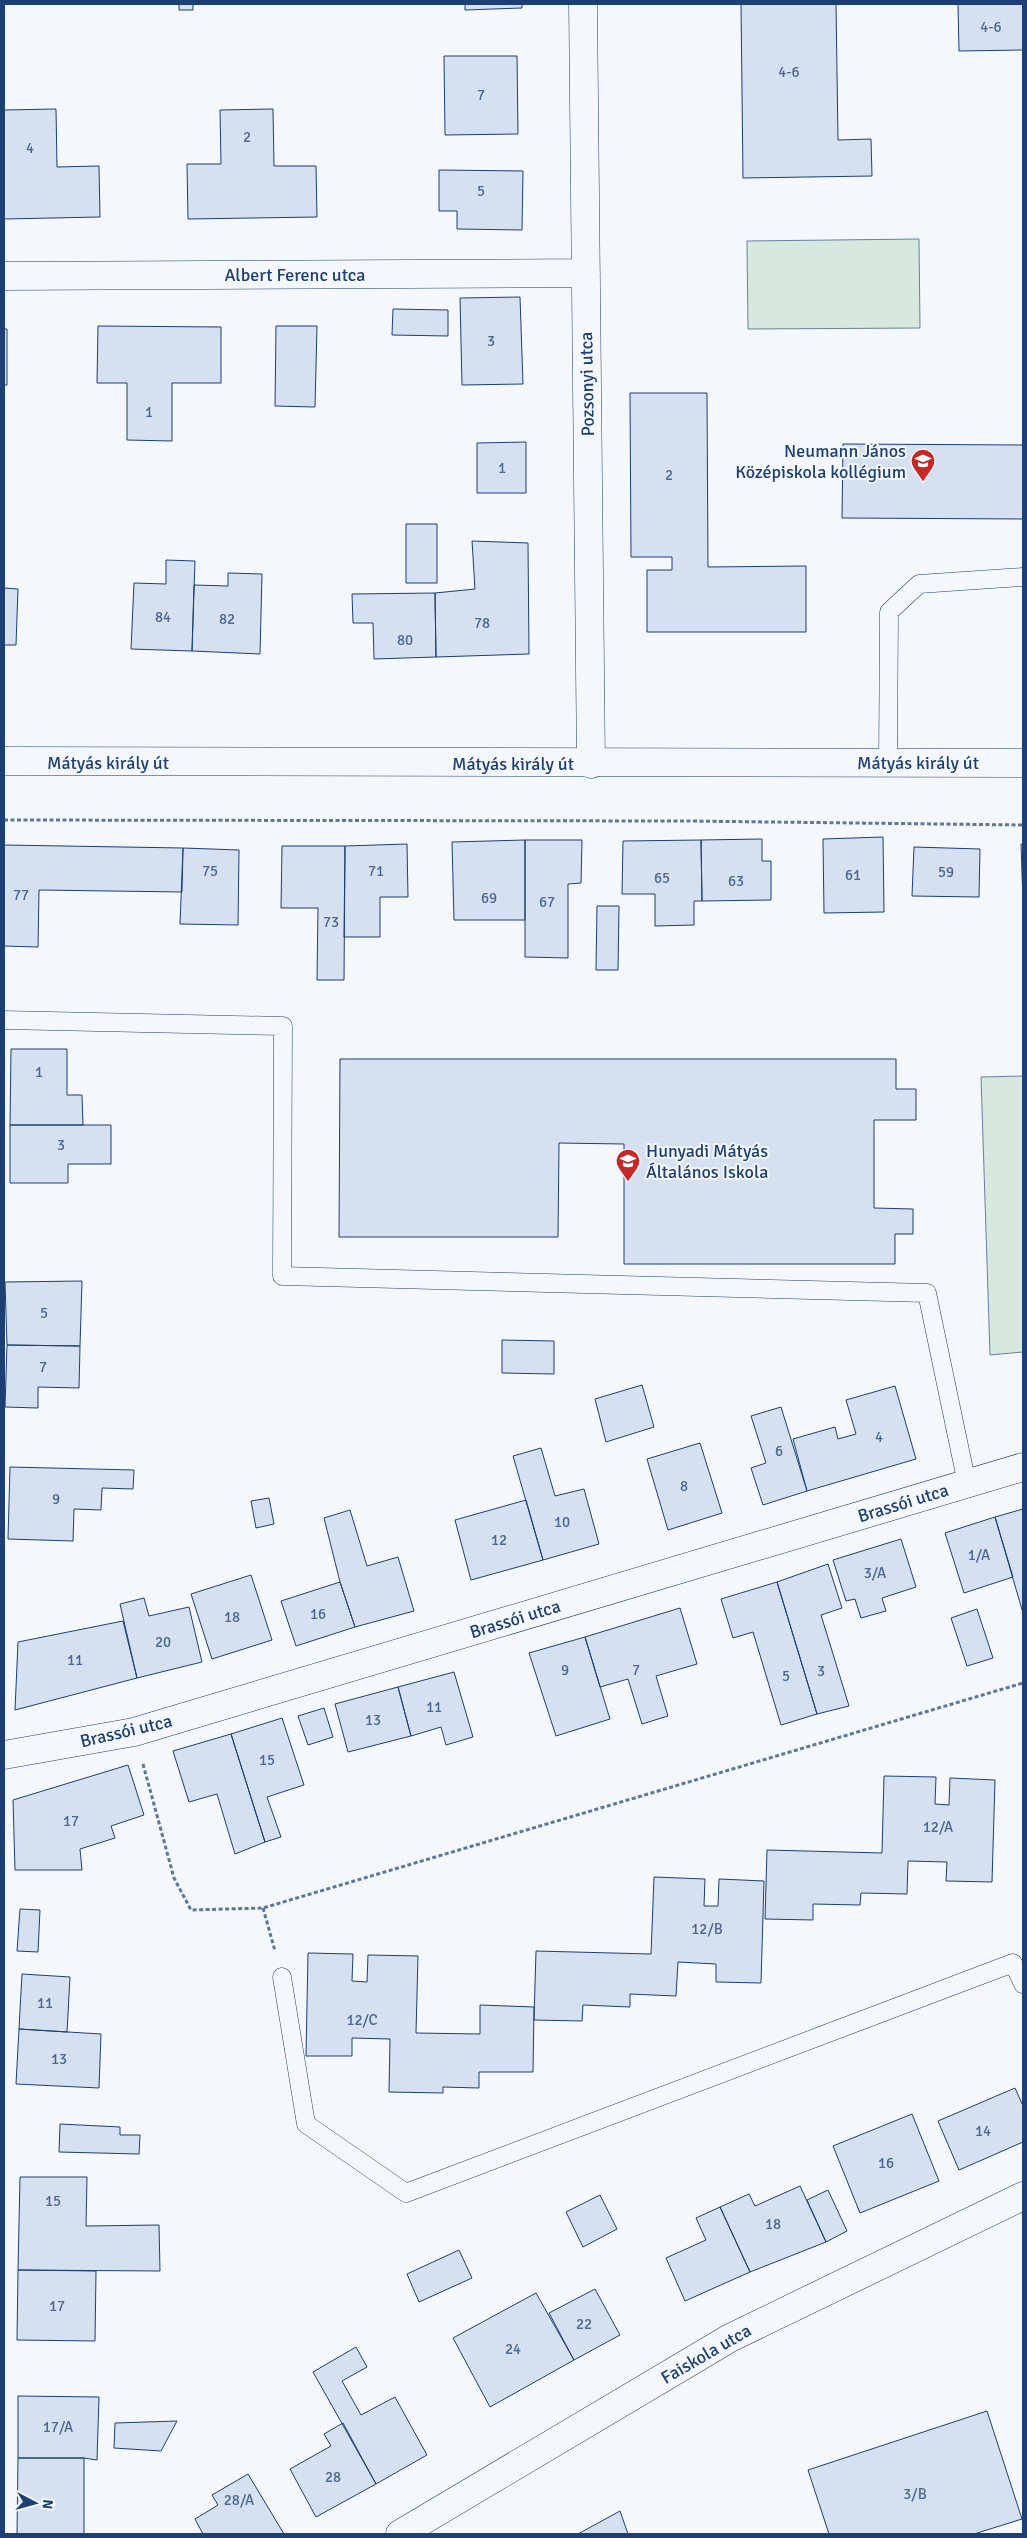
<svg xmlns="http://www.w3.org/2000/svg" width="1027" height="2538" viewBox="0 0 1027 2538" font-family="Signika,sans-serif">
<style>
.green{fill:#d7e8df;stroke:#687fa3}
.building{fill:#d5e0f0;stroke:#1d3f73}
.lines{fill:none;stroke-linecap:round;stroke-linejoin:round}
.service-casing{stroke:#1d3f73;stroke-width:19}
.minor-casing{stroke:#1d3f73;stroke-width:29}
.primary-casing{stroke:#1d3f73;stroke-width:29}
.path{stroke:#5e769c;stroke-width:3;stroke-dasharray:4 2.5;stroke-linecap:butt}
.service{stroke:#f4f7fb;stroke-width:18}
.minor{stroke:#f4f7fb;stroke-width:28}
.primary{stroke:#f4f7fb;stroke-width:28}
.labels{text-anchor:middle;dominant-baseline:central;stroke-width:4;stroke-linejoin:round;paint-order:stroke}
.number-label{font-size:15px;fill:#4b6792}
.street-label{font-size:18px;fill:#1d3f73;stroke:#f4f7fb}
.poi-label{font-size:18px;fill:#1d3f73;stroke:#f4f7fb;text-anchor:end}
</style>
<rect width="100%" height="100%" fill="#f4f7fb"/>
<path class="green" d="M919,239L920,328L748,329L747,241Z
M1023,1076V1352L990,1355L981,1077Z"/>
<path class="building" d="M179,4H193V10H179Z
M465,4H522V8L465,10Z
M741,4H836L838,140L871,139L872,176L743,178Z
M958,4H1023V50L959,51Z
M444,56H517L518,134L445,135Z
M56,109L57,167L99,166L100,217L4,219V110Z
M273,109L274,166H316L317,217L188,219L187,164H221L220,110Z
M439,170L523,171L522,230L457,229V211H439Z
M520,297L523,384L462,385L460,298Z
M393,309L448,310V336L392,335Z
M98,326L221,327V383H172V441L127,440V383H97Z
M276,326H317L315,407L275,406Z
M4,329H7V385H4Z
M630,393H707L708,567L806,566V632H647V570H672V557H631Z
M526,442V493H477V443Z
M843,444L1023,445V519L842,518Z
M406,524H437V583H406Z
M472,541L528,543L529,654L436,657L435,593L475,589Z
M166,560L195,561L192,651L131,649L134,583L166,584Z
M228,573L262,574L260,654L192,651L194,585L228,586Z
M4,588L18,589L16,645H4Z
M435,593L436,657L374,659L373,623H353L352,594Z
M883,837L884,912L824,913L823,839Z
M762,839V861H771V900L702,901L701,840Z
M525,840H582L581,883L568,884V958L525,957Z
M525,840V920H454L452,842Z
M701,840L702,901H694V925L655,926V894H622L623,841Z
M407,844L408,897H380V937H344L345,846Z
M1021,844H1023V903Z
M4,845L183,848L182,892L39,890L38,947L4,946Z
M282,846H345L344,980H317L318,908H281Z
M914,847L980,849L979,897L912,896Z
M183,848L239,850L238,925L180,924Z
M597,906H619L618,970H596Z
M11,1049H67V1095H82L83,1125H10Z
M340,1059H896V1089H916V1120H874V1208L913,1209V1234H895V1264H624V1144L559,1143L558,1237H339Z
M10,1125H111V1164H68V1183H10Z
M82,1281L80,1346L7,1345L5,1282Z
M502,1340L554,1341V1374L502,1373Z
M7,1345L80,1346L79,1388L38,1387V1408L5,1407Z
M642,1385L654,1427L606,1442L595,1399Z
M895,1386L916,1459L807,1491L793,1439L835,1427L838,1439L856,1434L846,1400Z
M781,1407L807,1491L763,1505L751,1468L766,1463L751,1416Z
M700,1443L722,1513L668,1530L647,1459Z
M541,1448L555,1496L584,1489L599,1544L543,1560L513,1456Z
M10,1467L134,1470L133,1489L102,1488L101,1510L74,1509L73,1541L8,1539Z
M269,1498L274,1524L256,1528L251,1501Z
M526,1500L543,1560L471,1580L455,1520Z
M1023,1509V1613L995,1517Z
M350,1510L367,1566L398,1557L414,1611L355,1627L340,1582L324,1518Z
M995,1517L1013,1577L964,1593L945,1533Z
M901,1539L916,1587L882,1598L886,1611L861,1618L855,1599L846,1601L833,1560Z
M828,1564L842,1608L821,1615L849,1706L817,1714L777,1582Z
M251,1575L272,1640L212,1659L191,1594Z
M340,1582L355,1627L296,1646L281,1601Z
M777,1582L817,1714L781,1725L753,1632L733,1638L721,1599Z
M144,1598L149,1616L189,1607L202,1662L137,1678L120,1604Z
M680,1608L697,1664L656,1676L668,1716L642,1724L628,1679L600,1687L585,1637Z
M977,1609L993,1658L967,1666L951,1618Z
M123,1621L137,1678L15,1710L18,1642Z
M585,1637L610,1719L556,1736L529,1653Z
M454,1672L473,1737L446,1745L441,1727L411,1736L398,1687Z
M398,1687L411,1736L348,1752L335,1704Z
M324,1708L333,1737L308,1745L298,1716Z
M282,1718L304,1785L267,1797L281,1837L265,1842L231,1734Z
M231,1734L265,1842L235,1854L217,1794L189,1802L173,1751Z
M128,1765L144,1815L111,1826L115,1838L80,1849L82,1870H15L13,1800Z
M884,1776L936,1777L935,1804L949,1805L950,1778L995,1780L992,1882L946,1881L947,1862L908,1861L907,1894L861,1893L860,1905L813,1904V1920L765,1919L767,1850L882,1853Z
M654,1877L705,1879L704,1906H718L719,1879L764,1881L761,1983L716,1982V1964L678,1962L676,1996L630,1994V2007L583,2005L582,2021L534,2020L536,1951L651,1954Z
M20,1909L40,1910L38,1952L17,1951Z
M308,1953L353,1954L352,1981L367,1982L368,1955L418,1956L416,2033L480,2034V2005L534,2007L533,2072H479V2088L443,2087V2093L389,2092L390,2039L352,2038V2056H306Z
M22,1974L70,1977L67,2032L19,2029Z
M19,2029L101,2034L99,2088L16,2084Z
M1015,2088L1023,2106V2142L959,2170L938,2121Z
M912,2114L939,2181L860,2213L833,2146Z
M60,2124L120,2127V2135H140L139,2154L59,2152Z
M20,2177H87L86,2226L159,2225L160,2271L18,2270Z
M800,2186L826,2242L750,2272L720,2207L749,2194L755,2206Z
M828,2190L847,2231L826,2242L807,2200Z
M600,2195L617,2229L583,2247L566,2212Z
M720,2207L750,2272L685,2301L666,2258L706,2240L696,2218Z
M459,2250L472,2278L419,2302L407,2274Z
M18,2270L96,2271L95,2341L17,2340Z
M595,2289L620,2335L574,2360L549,2313Z
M536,2293L574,2360L490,2407L453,2338Z
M356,2347L367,2367L342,2381L361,2415L395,2397L427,2455L376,2484L313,2372Z
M18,2396L99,2397L97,2460L84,2458H18Z
M987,2411L1022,2519L974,2534H829L808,2470Z
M177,2421L161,2451L114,2448L115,2423Z
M343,2423L376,2484L316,2517L290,2469L331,2446L324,2434Z
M18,2458H84V2534H17Z
M248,2474L284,2534H203L195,2519L218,2505L212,2495Z
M620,2511L628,2534H578Z"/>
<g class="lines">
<defs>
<path id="service" d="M888,763L889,612L919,584L1023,577
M4,1020L283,1026L282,1276L927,1293L967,1484
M282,1977L306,2124L406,2193L1013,1963L1023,1984"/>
<path id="minor" d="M583,4L591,764
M4,276L586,273
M4,1755L134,1732L1023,1467
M400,2534L730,2338L1023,2196"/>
<path id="primary" d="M4,761L1023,763"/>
</defs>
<use href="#service" class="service-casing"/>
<use href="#minor" class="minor-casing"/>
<use href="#primary" class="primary-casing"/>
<path class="path" d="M4,820L687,821L1023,825
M143,1764L174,1878L191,1910L263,1908L1023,1683
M263,1908L275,1951"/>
<use href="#service" class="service"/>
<use href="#minor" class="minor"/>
<use href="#primary" class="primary"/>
</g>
<defs>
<symbol id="school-pin" viewBox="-11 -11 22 30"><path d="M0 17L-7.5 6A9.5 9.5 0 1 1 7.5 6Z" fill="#c62828" stroke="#f4f7fb"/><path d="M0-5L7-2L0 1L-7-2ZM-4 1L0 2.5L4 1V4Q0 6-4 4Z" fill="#fff"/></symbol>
</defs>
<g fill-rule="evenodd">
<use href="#school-pin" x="909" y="447" width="28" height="38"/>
<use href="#school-pin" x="614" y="1147" width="28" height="38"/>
</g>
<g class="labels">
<g class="number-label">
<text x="991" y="27">4-6</text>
<text x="789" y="72">4-6</text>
<text x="481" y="95">7</text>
<text x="247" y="137">2</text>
<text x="30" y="148">4</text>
<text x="481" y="191">5</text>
<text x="491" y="341">3</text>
<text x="149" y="412">1</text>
<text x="502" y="468">1</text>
<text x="669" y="475">2</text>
<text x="163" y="617">84</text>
<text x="227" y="619">82</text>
<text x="482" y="623">78</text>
<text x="405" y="640">80</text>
<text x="210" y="871">75</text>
<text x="376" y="871">71</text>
<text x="946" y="872">59</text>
<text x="853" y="875">61</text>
<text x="662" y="878">65</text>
<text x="736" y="881">63</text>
<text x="21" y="895">77</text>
<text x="489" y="898">69</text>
<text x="547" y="902">67</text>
<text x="331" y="922">73</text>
<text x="39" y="1072">1</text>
<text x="61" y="1145">3</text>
<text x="44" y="1313">5</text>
<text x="43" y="1367">7</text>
<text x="879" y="1437">4</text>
<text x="779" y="1451">6</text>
<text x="684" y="1486">8</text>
<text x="56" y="1499">9</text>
<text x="562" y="1522">10</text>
<text x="499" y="1540">12</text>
<text x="979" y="1555">1/A</text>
<text x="875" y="1573">3/A</text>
<text x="318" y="1614">16</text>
<text x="232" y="1617">18</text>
<text x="163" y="1642">20</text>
<text x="75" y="1660">11</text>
<text x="565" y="1670">9</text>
<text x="636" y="1670">7</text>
<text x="821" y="1671">3</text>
<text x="786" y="1676">5</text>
<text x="434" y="1707">11</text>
<text x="373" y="1720">13</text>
<text x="267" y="1760">15</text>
<text x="71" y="1821">17</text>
<text x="938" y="1827">12/A</text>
<text x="707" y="1929">12/B</text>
<text x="45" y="2003">11</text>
<text x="362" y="2020">12/C</text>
<text x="59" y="2059">13</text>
<text x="983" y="2131">14</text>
<text x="886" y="2163">16</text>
<text x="53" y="2201">15</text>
<text x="773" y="2224">18</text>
<text x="57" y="2306">17</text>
<text x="584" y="2324">22</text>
<text x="513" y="2349">24</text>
<text x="58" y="2427">17/A</text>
<text x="333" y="2477">28</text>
<text x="915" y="2494">3/B</text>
<text x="239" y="2500">28/A</text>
</g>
<g class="street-label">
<text x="295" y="275">Albert Ferenc utca</text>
<text transform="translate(587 384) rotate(-91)">Pozsonyi utca</text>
<text x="108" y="763">Mátyás király út</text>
<text x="918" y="763">Mátyás király út</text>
<text x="513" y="764">Mátyás király út</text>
<text transform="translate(903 1503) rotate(-17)">Brassói utca</text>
<text transform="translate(515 1619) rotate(-17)">Brassói utca</text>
<text transform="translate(126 1731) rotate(-13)">Brassói utca</text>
<text transform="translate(706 2354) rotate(-30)">Faiskola utca</text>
</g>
<g class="poi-label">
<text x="906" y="451">Neumann János<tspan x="906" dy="21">Középiskola kollégium</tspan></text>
<text x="646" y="1151" text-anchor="start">Hunyadi Mátyás<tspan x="646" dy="21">Általános Iskola</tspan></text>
</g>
</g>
<rect width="1027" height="2538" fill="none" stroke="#1d3f73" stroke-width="10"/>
<g transform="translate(35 2503) rotate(96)" stroke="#f4f7fb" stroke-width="4" paint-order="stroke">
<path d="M0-4L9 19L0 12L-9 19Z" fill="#1d3f73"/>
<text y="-8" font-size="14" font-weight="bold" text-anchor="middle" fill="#1d3f73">N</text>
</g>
</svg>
